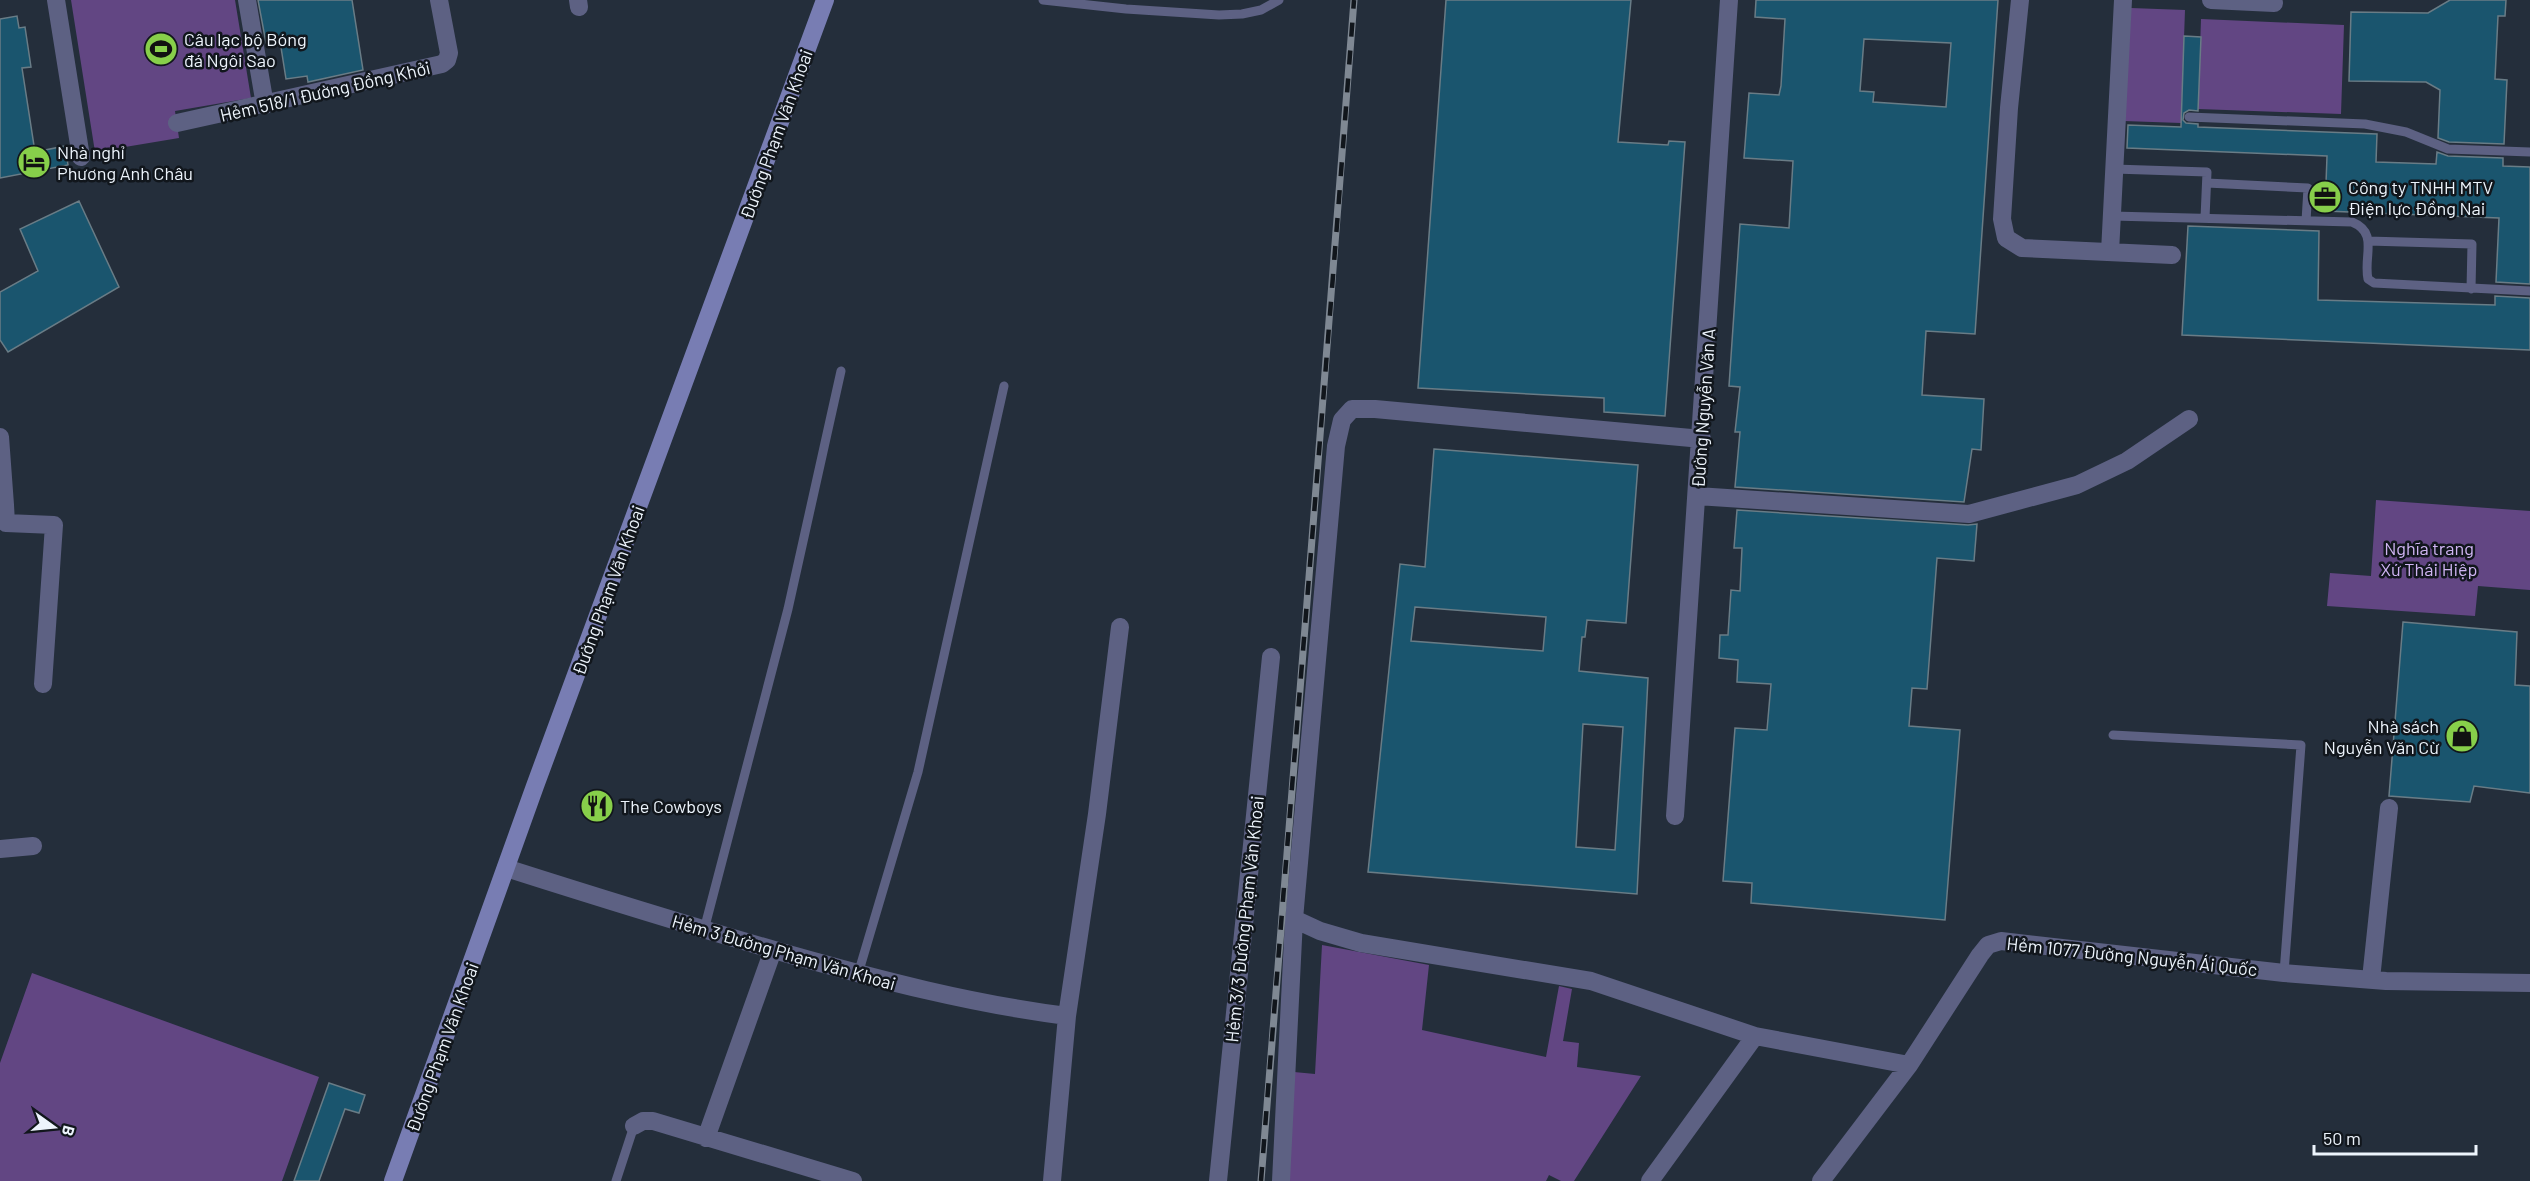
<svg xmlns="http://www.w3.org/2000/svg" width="2530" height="1181" viewBox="0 0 2530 1181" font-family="Barlow,sans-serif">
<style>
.green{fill:#624683}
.building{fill:#1a556e;stroke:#697c86;stroke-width:1.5;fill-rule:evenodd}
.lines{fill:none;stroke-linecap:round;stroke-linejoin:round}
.lane{stroke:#5d6183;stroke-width:9}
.street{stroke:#5d6183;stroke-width:18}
.secondary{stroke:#787db3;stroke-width:18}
.rail-casing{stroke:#7f8893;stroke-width:7}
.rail{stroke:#11161c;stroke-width:4.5;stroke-dasharray:14;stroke-linecap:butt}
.labels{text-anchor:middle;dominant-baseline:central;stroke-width:5;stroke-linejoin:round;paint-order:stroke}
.poi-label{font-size:18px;fill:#edf4fc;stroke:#11161c;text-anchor:start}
.street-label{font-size:18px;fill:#edf4fc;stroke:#11161c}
.park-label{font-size:18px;fill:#d0b5f3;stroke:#11161c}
</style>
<rect width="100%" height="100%" fill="#242e3b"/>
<path class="green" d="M71,0H235L251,98L175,111L179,138L95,152Z
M2131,8L2185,10L2181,123L2124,121Z
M2201,19L2344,25L2341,114L2198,109Z
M2376,500L2530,511V590L2478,586L2475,616L2327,606L2330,573L2371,576Z
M1322,945L1429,965L1422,1030L1546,1057L1559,986L1572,989L1563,1041L1579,1043L1577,1067L1641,1076L1574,1181H1561L1549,1175L1546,1181H1289L1294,1072L1315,1074Z
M32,973L319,1077L282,1181H0V1063Z"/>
<path class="building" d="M258,0H352L363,70L308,82L307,76L286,79L280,41L266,43Z
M1446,0H1631L1618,142L1668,145L1669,141L1685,142L1665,416L1604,412V398L1418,388Z
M1756,0H1998L1975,334L1926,331L1922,395L1984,399L1981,450L1972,449L1964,502L1735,487L1740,432H1735L1740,387L1729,386L1740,224L1789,228L1793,161L1744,158L1749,93L1779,95L1781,86L1785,19L1755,17ZM1864,39L1951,43L1946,107L1873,102L1874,92L1860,91Z
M2450,0H2506L2505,16H2498L2495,79L2507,80L2504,144L2449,142L2438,138L2440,90L2426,82L2349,81L2351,12L2428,13Z
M17,16L19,28L25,27L31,67L22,68L35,152L65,146L68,165L0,178V19Z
M2184,36L2201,37L2198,111L2189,110L2184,113L2183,120L2186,123L2198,124V127L2377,134L2376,162L2436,164L2437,152L2448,156L2503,158V166L2530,167V284L2496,282L2499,218L2325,211L2327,156L2127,148L2128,125L2181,127Z
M79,201L119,287L8,352L0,340V292L38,271L20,229Z
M2188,226L2319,231L2318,300L2495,305V296L2530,298V350L2182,335Z
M1434,449L1638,465L1626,623L1587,620L1585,637H1582L1579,671L1648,678L1637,894L1368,872L1400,564L1425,567ZM1415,607L1546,617L1543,651L1411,641ZM1583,724L1623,727L1615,850L1576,847Z
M1737,510L1968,525L1977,524L1974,561L1937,558L1927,689L1912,688L1909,726L1960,730L1945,920L1751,903L1752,883L1723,881L1735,728L1767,730L1771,684L1737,682L1738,660L1719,658L1720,635H1728L1731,590L1740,591L1742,548H1734Z
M2403,622L2517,632L2515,685L2530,686V793L2474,786L2470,802L2389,796Z
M329,1083L365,1095L359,1113L345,1109L319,1181H294Z"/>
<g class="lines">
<path class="lane" d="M1043,0L1126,9L1219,15L1242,14L1261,10L1279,0
M2189,117L2365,124L2406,132L2448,149L2530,152
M2114,169L2207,172L2205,218
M2207,183L2308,188L2306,221
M2112,216L2352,222C2379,233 2363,256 2368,279L2374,283L2530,291
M2368,241L2472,244L2471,289
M2113,735L2301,745L2284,973
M704,930L788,609L841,371
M858,974L918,772L1004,386
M616,1181L634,1126"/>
<path class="street" d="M56,0L81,157
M247,0L265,105
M578,0L579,7
M2020,0L2009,108L2002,219L2006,238L2022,248L2172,255
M2211,0L2274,3
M177,123L442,64L447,60L449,53L439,0
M2110,252L2123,0
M0,437L5,505
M1702,439L1375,409H1352L1342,420L1336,446L1294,919L1320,931L1361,943L1591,981L1755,1036L1909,1065
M1697,496L1969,514L2077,485L2127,461L2189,419
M0,506L5,505L6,523L54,525L43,684
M1675,816L1729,0
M0,849L33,846
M506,868C600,898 694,927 788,954C880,980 972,1004 1067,1016
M2371,979L2389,808
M634,1126L643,1121H653L853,1181
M706,1138L773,950
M1052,1181L1067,1016L1097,814L1120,627
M1218,1181L1271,657
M1281,1181L1294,919
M1650,1181L1755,1036
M1821,1181L1909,1065L1980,955L1988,945L2001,941L2284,973L2386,981L2530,983"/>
<path class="secondary" d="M393,1181L535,786L825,0"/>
<defs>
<path id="rail" d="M1261,1181C1291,787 1325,394 1354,0"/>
</defs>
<use href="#rail" class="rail-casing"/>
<use href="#rail" class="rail"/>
</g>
<defs>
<symbol id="stadium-disc" viewBox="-11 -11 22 22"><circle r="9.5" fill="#87cf4a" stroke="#11161c"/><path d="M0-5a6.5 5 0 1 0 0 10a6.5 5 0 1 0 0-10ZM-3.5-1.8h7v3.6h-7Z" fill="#111"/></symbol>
<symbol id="hotel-disc" viewBox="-11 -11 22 22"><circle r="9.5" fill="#87cf4a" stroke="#11161c"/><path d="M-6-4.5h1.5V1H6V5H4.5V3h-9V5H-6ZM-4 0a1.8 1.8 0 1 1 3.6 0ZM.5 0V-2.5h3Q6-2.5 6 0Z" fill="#111"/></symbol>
<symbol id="office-disc" viewBox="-11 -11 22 22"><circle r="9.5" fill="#87cf4a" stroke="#11161c"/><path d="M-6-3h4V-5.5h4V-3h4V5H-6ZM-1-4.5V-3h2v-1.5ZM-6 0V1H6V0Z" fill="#111"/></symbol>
<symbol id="shop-disc" viewBox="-11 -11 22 22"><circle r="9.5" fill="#87cf4a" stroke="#11161c"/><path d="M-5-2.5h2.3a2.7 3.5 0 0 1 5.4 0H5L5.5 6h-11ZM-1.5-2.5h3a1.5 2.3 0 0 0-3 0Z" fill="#111"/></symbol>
<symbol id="restaurant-disc" viewBox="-11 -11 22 22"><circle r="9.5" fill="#87cf4a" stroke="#11161c"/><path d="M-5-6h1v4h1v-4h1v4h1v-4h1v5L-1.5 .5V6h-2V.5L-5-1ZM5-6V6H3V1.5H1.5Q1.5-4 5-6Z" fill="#111"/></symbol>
</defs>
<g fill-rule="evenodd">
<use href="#stadium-disc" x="142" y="30" width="38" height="38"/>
<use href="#hotel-disc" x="15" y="143" width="38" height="38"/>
<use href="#office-disc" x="2306" y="178" width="38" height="38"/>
<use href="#shop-disc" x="2443" y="717" width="38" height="38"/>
<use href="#restaurant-disc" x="578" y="787" width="38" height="38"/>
</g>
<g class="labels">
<g class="poi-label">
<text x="184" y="39">Câu lạc bộ Bóng<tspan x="184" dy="21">đá Ngôi Sao</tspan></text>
<text x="57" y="152">Nhà nghỉ<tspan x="57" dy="21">Phương Anh Châu</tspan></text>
<text x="2348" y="187">Công ty TNHH MTV<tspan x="2348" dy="21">Điện lực Đồng Nai</tspan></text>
<text x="2439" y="726" text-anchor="end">Nhà sách<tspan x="2439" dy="21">Nguyễn Văn Cừ</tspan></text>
<text x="620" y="806">The Cowboys</text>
</g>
<g class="street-label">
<text transform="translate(325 91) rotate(-13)">Hẻm 518/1 Đường Đồng Khởi</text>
<text transform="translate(776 134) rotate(-70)">Đường Phạm Văn Khoai</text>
<text transform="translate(1703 408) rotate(-86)">Đường Nguyễn Văn A</text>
<text transform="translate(608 590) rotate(-70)">Đường Phạm Văn Khoai</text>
<text transform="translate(1244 919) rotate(-84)">Hẻm 3/3 Đường Phạm Văn Khoai</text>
<text transform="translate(784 952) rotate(16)">Hẻm 3 Đường Phạm Văn Khoai</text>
<text transform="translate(2132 956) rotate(6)">Hẻm 1077 Đường Nguyễn Ái Quốc</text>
<text transform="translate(442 1047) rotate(-70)">Đường Phạm Văn Khoai</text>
</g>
<g class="park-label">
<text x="2429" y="548">Nghĩa trang<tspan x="2429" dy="21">Xứ Thái Hiệp</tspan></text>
</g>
</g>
<g transform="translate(54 1127) rotate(105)" stroke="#11161c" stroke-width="4.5" paint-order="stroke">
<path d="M0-4.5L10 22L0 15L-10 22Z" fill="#edf4fc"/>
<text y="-9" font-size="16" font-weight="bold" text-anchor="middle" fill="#edf4fc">B</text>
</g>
<path d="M2314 1145v9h162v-9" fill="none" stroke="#edf4fc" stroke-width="3"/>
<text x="2323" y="1145" font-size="18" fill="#edf4fc" stroke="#11161c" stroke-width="4.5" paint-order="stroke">50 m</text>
</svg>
